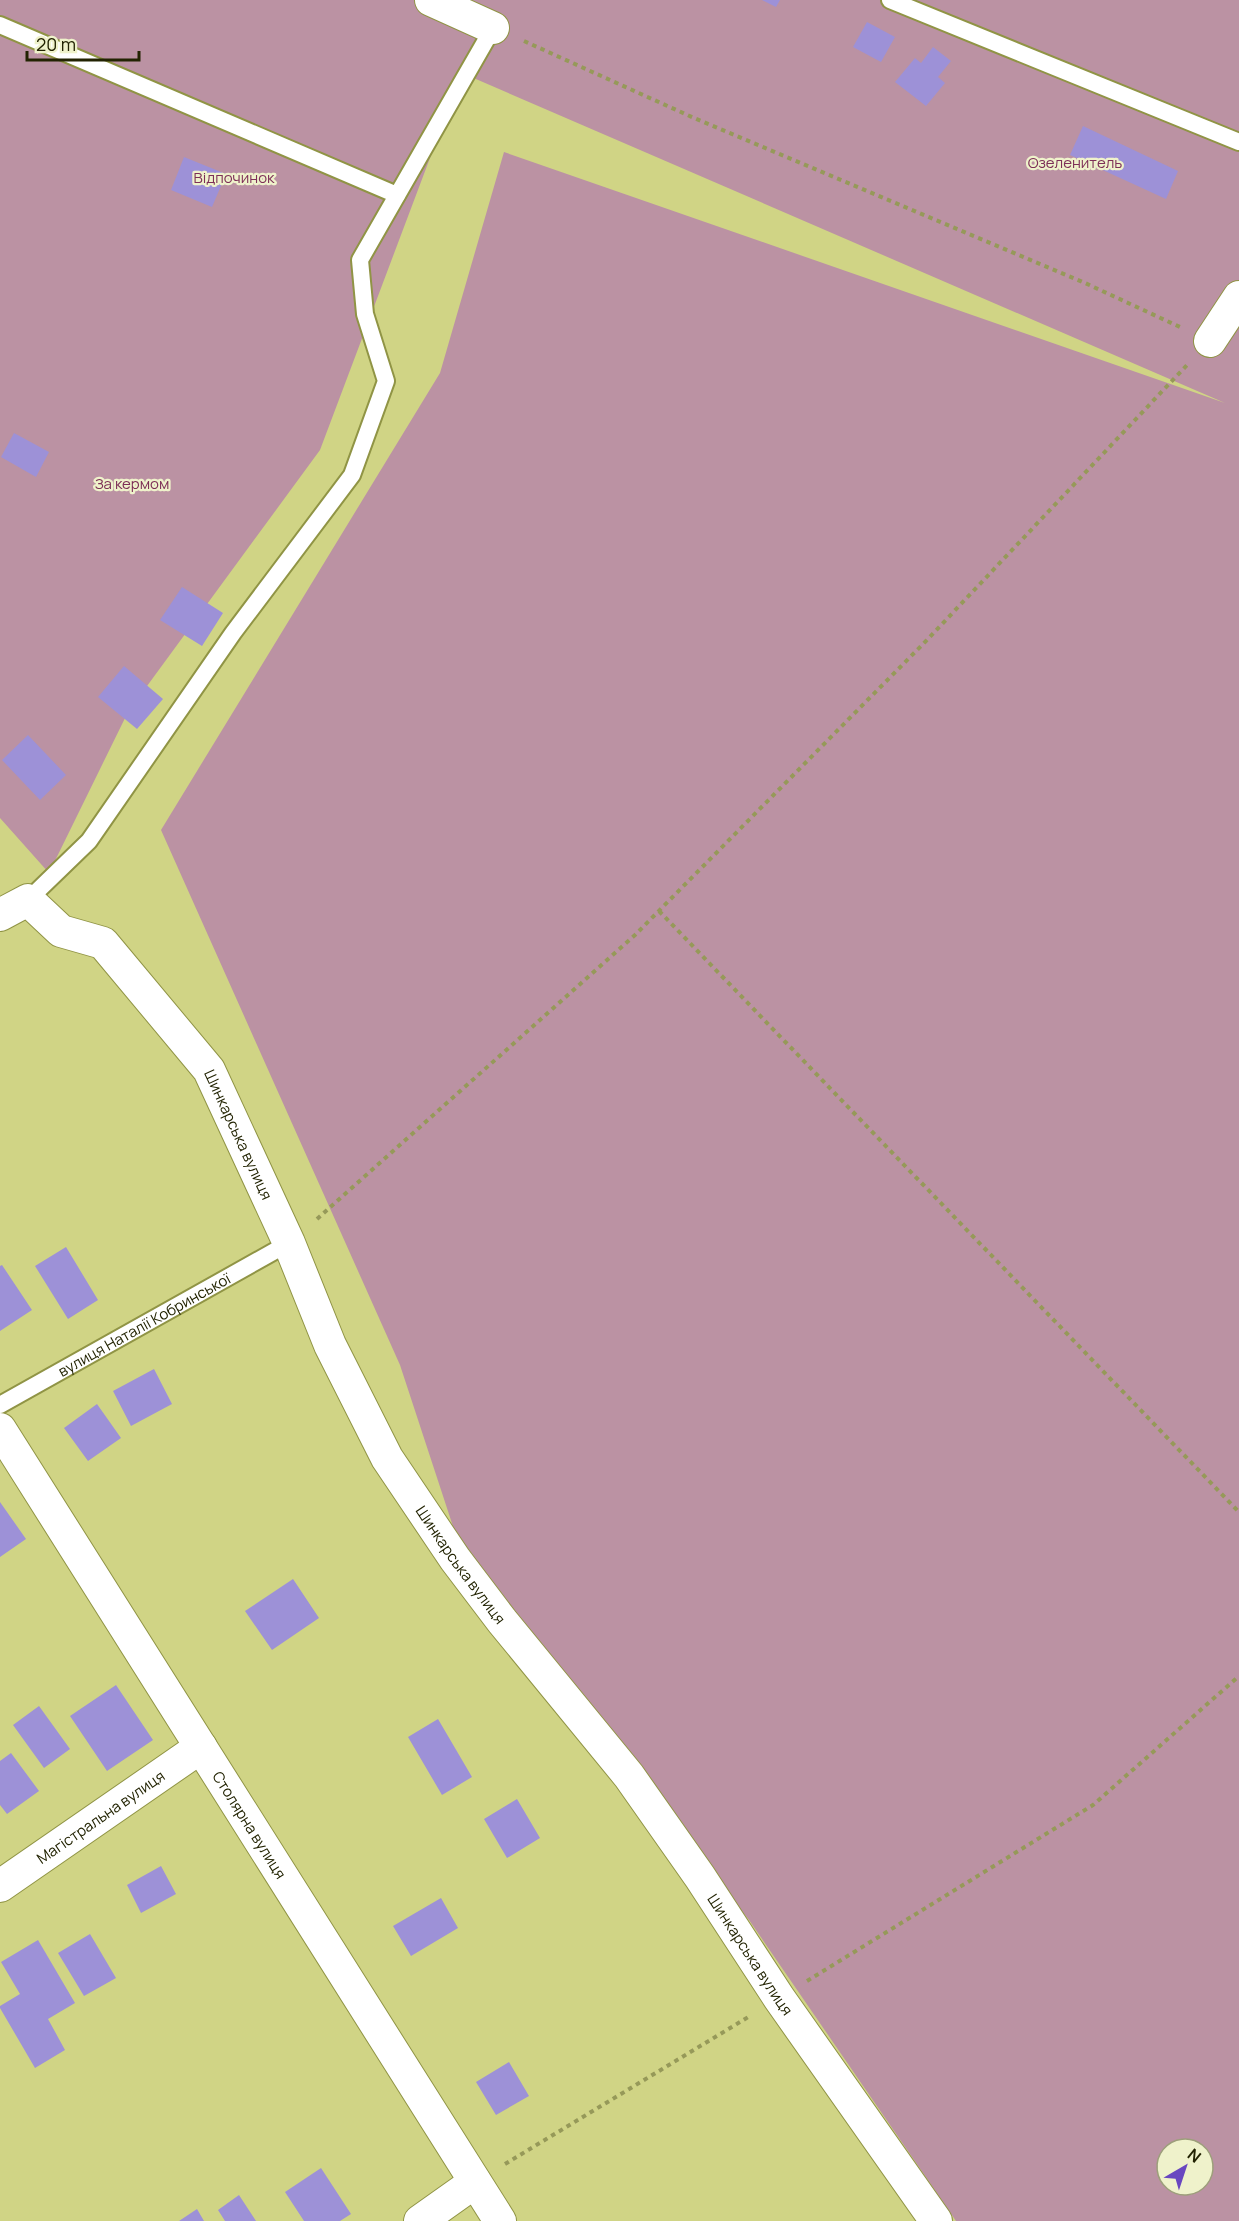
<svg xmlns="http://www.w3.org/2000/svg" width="1239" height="2221" viewBox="0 0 1239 2221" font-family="Manrope,sans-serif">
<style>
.green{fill:#bb92a3;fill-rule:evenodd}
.building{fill:#9d91d7}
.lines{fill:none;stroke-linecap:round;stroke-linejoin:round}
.service-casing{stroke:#909445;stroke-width:20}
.minor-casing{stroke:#909445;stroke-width:34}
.path{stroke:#969959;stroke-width:4;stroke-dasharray:4.5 4.5;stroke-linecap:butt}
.service{stroke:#fff;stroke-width:16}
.minor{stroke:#fff;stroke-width:32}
.labels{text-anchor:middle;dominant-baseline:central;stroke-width:4.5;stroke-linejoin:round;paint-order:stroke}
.park-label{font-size:15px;fill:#7d2f57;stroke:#eff2cb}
.street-label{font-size:15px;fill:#222302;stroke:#eff2cb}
</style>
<rect width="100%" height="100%" fill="#d0d485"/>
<path class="green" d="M0,0H1239V2221H956L749,1920L466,1566L400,1365L161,830L440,373L504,152L1225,403L462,73L320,450L128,712L49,873L0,818ZM1167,2149H1203V2185H1167Z"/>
<path class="building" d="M762,0H780L776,7Z
M867,22L895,37L881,62L853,47Z
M933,47L951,61L938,77L945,83L926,106L895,82L915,58L921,63Z
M1083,126L1178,171L1166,199L1070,155Z
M184,157L226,174L212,207L171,190Z
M14,433L49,452L36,477L1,457Z
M182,587L223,613L202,646L160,620Z
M124,666L163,699L137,729L98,697Z
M28,735L66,775L40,800L2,760Z
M66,1247L98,1300L68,1319L35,1266Z
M2,1265L32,1310L0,1331V1266Z
M154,1369L172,1404L131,1426L113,1391Z
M97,1404L121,1438L88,1461L64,1428Z
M0,1502L26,1539L0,1557Z
M293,1579L319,1618L272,1650L245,1611Z
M116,1685L153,1740L107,1771L70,1716Z
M39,1706L70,1749L44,1768L13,1725Z
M438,1719L472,1777L442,1795L408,1737Z
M11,1753L39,1791L7,1814L0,1805V1761Z
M517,1799L540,1838L507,1858L484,1819Z
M161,1866L176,1894L141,1913L127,1885Z
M441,1898L458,1928L411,1956L393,1926Z
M90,1934L116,1978L84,1996L58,1953Z
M38,1940L75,2003L48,2019L65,2050L35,2068L0,2008V2006L20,1994L1,1962Z
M509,2062L529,2096L496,2115L476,2082Z
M321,2168L351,2214L340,2221H304L285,2192Z
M239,2195L256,2221H225L218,2210Z
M197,2209L204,2221H179Z"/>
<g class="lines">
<defs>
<g id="service">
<path d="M890,0L1239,142"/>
<path d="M0,25L397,195"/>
<path d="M28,900L89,841L233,633L352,475L386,381L365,314L360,260L493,28"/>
<path id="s1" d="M0,1405L289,1243"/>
</g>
<g id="minor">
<path d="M431,0L493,28"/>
<path d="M1210,341L1239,297"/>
<path id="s2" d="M0,915L28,900L61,931L103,943L209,1070L289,1243L330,1345L387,1458L455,1559L502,1621L629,1776L700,1877L779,1998L936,2221"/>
<path id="s3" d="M0,1429L500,2221"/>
<path id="s4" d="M0,1886L201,1747"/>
<path d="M420,2221L475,2182"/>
</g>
</defs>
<use href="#service" class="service-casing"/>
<use href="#minor" class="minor-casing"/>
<path class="path" d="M524,41L694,118L1085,283L1180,327
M659,911L1239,1512
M317,1219L635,935L926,641L1187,365
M807,1981L1093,1805L1239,1676
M505,2164L750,2016"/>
<use href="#service" class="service"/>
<use href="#minor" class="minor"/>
</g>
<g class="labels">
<g class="park-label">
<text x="1075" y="162">Озеленитель</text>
<text x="234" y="177">Відпочинок</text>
<text x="132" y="483">За кермом</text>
</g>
<g class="street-label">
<text stroke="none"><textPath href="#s2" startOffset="357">Шинкарська вулиця</textPath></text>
<text stroke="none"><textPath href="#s1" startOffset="165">вулиця Наталії Кобринської</textPath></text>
<text stroke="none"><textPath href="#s2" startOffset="843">Шинкарська вулиця</textPath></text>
<text stroke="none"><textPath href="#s4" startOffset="122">Магістральна вулиця</textPath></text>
<text stroke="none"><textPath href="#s3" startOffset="468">Столярна вулиця</textPath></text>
<text stroke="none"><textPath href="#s2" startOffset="1329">Шинкарська вулиця</textPath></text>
</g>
</g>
<g transform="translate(1185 2167) rotate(39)"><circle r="28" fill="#eff2cb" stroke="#9d9f7b" stroke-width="1.5"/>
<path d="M0-4.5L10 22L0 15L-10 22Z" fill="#6947c0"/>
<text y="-9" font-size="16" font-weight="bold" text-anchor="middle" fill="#222302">N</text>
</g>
<path d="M27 51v9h112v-9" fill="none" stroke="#222302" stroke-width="3"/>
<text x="36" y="51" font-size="18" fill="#222302" stroke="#eff2cb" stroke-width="4.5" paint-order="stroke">20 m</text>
</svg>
